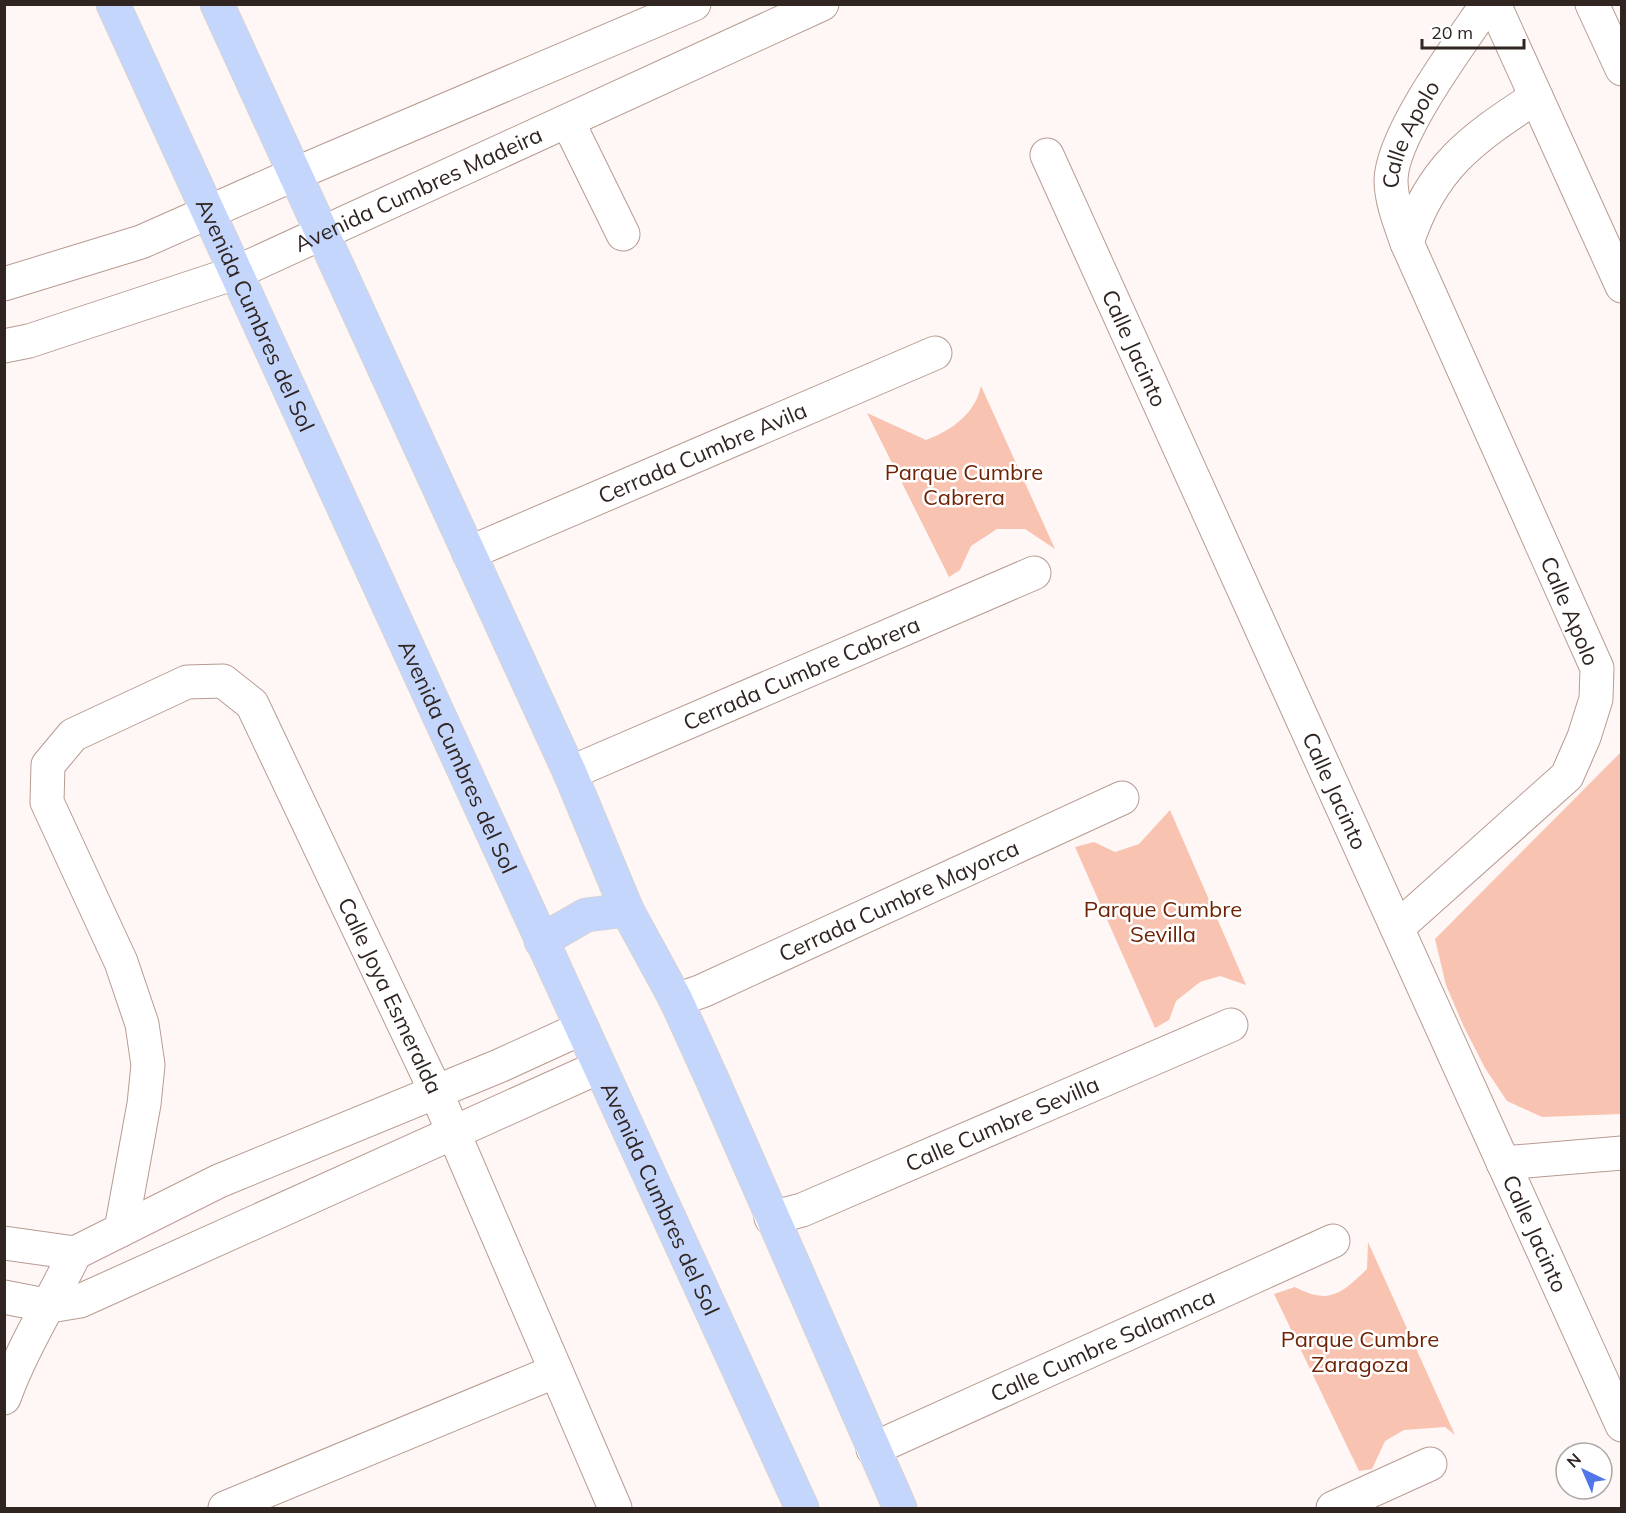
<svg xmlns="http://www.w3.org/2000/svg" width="1626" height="1513" viewBox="0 0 1626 1513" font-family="Mulish,sans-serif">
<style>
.green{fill:#f9c3b1}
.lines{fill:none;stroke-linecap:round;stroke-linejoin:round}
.minor-casing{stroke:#b89b92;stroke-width:35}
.major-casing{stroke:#d6d3d3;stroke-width:35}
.minor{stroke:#fff;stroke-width:33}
.major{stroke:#c5d6fd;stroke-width:33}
.labels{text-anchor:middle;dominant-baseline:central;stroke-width:5;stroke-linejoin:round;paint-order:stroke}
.street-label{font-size:22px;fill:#302521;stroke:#fff}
.park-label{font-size:22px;fill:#6e2306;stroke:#fff}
</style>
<rect width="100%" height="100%" fill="#fef7f5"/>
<path class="green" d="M981,386L1055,549L1025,529H997L971,546L960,570L949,577L867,413L926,440C952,430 975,414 981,386Z
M1621,752V1114L1542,1117L1507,1101L1485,1068L1463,1025L1446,985L1435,939Z
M1170,810L1246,985L1220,976L1200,982L1176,1001L1169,1020L1155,1028L1075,847L1094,842L1115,852L1139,844Z
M1368,1242L1455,1435L1445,1427L1404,1430L1385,1441L1372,1469L1359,1471L1274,1294L1295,1287C1329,1305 1341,1294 1367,1269Z"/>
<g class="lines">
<defs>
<g id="minor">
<path d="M1494,4L1622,286"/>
<path d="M1592,4L1622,69"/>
<path d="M568,122L623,234"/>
<path id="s1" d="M1047,155L1622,1425"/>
<path d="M1407,243C1431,167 1472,139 1536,97"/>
<path d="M4,284L141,242L295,174L694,4"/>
<path id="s2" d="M4,346L29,341L235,273L822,4"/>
<path id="s3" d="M469,553L935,353"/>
<path id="s4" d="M570,773L1034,573"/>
<path id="s5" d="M1397,928L1567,776L1584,737L1596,699L1597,668L1407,243C1400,223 1391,201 1391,180C1392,134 1460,44 1487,4"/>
<path id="s6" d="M676,1000L702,991L1122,798"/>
<path d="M1503,1163L1622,1153"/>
<path id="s7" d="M771,1218L802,1210L1231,1025"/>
<path id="s8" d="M121,1230L144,1104L148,1065L142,1024L121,962L47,802L48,765L73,735L187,682L223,681L252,704L436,1092L615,1508"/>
<path d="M4,1243L75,1253L219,1181L499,1066L582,1028"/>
<path d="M4,1297L50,1306L80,1301L599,1067"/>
<path d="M4,1398C22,1348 52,1301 75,1253"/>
<path id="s9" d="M873,1449L1333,1241"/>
<path d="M225,1508L556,1371"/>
<path d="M1333,1508L1430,1464"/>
</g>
<g id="major">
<path id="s10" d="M113,4L802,1508"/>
<path d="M217,4L570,773L627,910L676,1000L712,1079L900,1508"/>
<path d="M541,941L586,915L627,910"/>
</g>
</defs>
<use href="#minor" class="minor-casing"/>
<use href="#major" class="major-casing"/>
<use href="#minor" class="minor"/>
<use href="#major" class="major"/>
</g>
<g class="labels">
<g class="street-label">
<text stroke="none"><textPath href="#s5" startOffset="922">Calle Apolo</textPath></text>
<text stroke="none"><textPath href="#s2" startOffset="444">Avenida Cumbres Madeira</textPath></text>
<text stroke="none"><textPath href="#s10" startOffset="342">Avenida Cumbres del Sol</textPath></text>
<text stroke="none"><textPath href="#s1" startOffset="212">Calle Jacinto</textPath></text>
<text stroke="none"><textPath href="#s3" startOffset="254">Cerrada Cumbre Avila</textPath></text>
<text transform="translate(1570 611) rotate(67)">Calle Apolo</text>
<text stroke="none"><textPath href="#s4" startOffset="252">Cerrada Cumbre Cabrera</textPath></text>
<text stroke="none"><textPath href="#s10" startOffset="828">Avenida Cumbres del Sol</textPath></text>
<text stroke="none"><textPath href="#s1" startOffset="698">Calle Jacinto</textPath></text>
<text stroke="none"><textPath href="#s6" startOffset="244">Cerrada Cumbre Mayorca</textPath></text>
<text stroke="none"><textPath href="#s8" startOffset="1048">Calle Joya Esmeralda</textPath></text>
<text stroke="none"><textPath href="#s7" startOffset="250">Calle Cumbre Sevilla</textPath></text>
<text stroke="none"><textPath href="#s10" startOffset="1314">Avenida Cumbres del Sol</textPath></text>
<text stroke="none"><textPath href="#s1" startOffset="1184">Calle Jacinto</textPath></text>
<text stroke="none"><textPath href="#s9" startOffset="252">Calle Cumbre Salamnca</textPath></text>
</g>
<g class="park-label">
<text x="964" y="472">Parque Cumbre<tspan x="964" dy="25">Cabrera</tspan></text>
<text x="1163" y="909">Parque Cumbre<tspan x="1163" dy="25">Sevilla</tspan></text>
<text x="1360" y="1339">Parque Cumbre<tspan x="1360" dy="25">Zaragoza</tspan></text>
</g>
</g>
<rect width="1626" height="1513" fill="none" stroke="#302521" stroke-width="12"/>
<g transform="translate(1584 1471) rotate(316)"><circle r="28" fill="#ffffff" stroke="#aca8a6" stroke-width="1.5"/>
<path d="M0-4.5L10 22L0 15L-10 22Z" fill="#5076ea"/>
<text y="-9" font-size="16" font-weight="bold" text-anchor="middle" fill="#302521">N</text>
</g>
<path d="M1422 39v9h102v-9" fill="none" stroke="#302521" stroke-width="3"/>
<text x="1431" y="39" font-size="18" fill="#302521" stroke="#ffffff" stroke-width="4.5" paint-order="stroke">20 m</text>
</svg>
